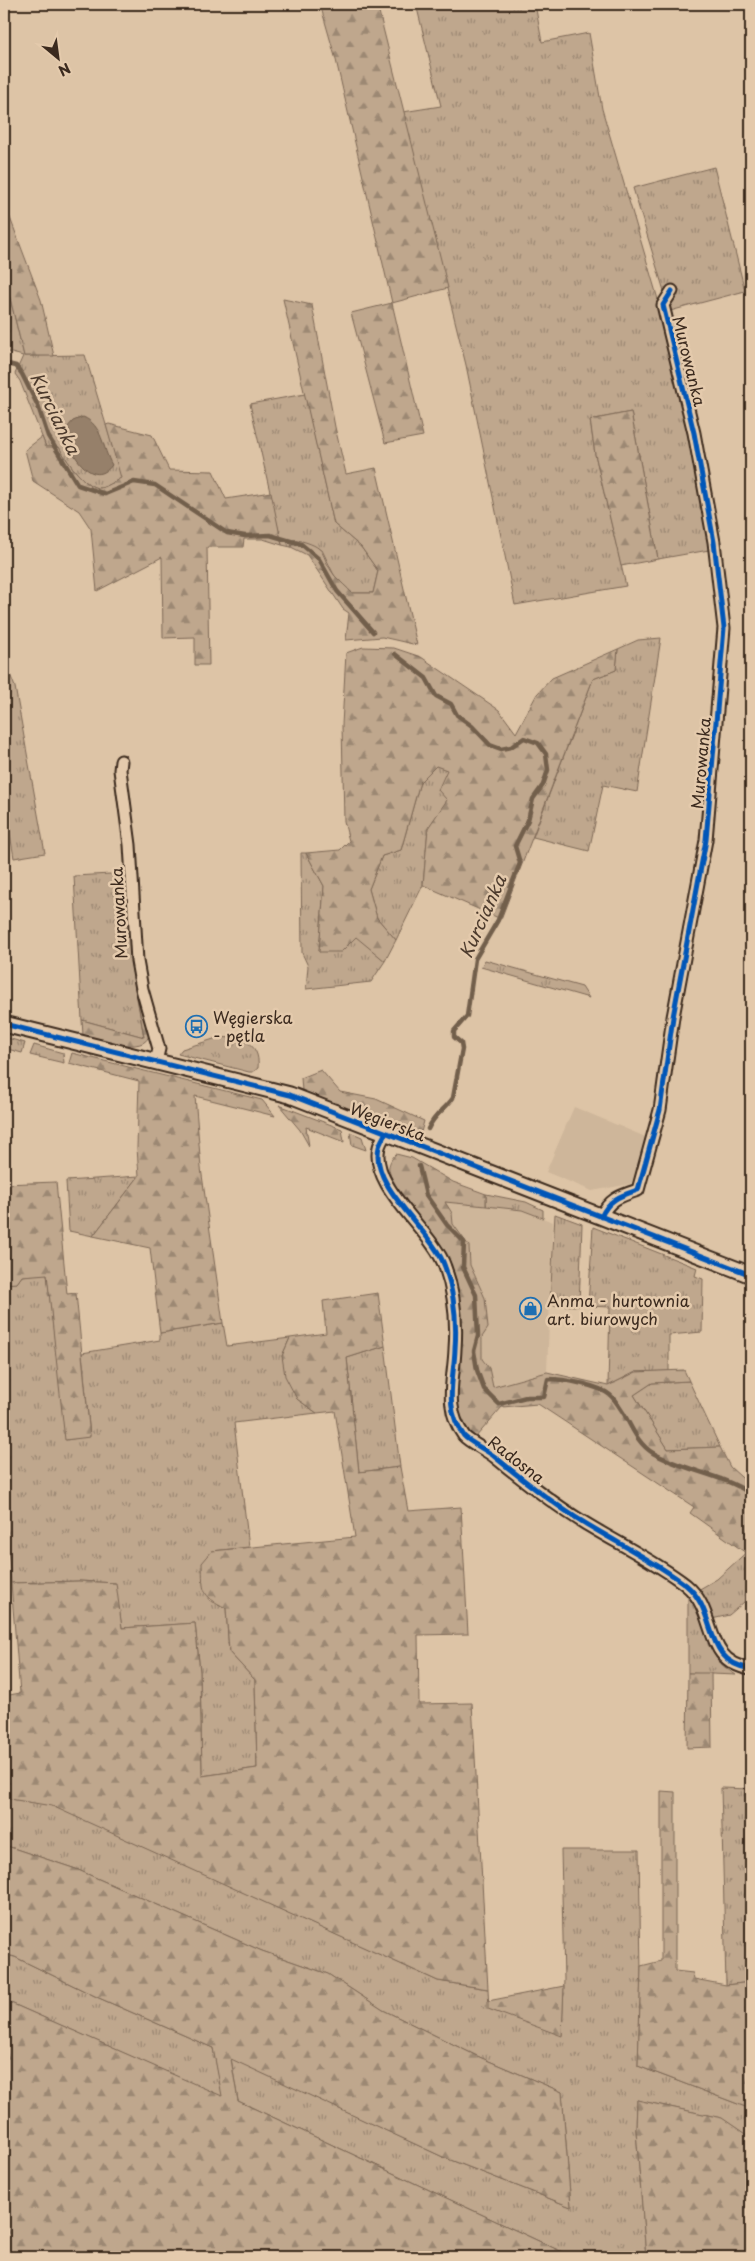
<svg xmlns="http://www.w3.org/2000/svg" width="755" height="2261" viewBox="0 0 755 2261" font-family="'Playpen Sans',sans-serif">
<style>
.built{fill:#ceb69a}
.grass{fill:url(#grass-tufts);stroke:#7d6856}
.forest{fill:url(#forest-firs);stroke:#7d6856}
.water{fill:#96806a;stroke:#725e4c}
.lines{fill:none;stroke-linecap:round;stroke-linejoin:round}
.stream{stroke:#725e4c;stroke-width:4.5}
.minor-casing{stroke:#3b2a1e;stroke-width:15}
.secondary-casing{stroke:#3b2a1e;stroke-width:19}
.minor{stroke:#e4caac;stroke-width:11}
.secondary{stroke:#e4caac;stroke-width:15}
.cycleway-casing{stroke:#e4caac;stroke-width:8}
.cycleway{stroke:#0057b8;stroke-width:5}
.labels{text-anchor:middle;dominant-baseline:central;stroke-width:5;stroke-linejoin:round;paint-order:stroke}
.street-label{font-size:16px;fill:#3b2a1e;stroke:#e4caac}
.poi-label{font-size:16px;fill:#3b2a1e;stroke:#e4caac;text-anchor:start}
.water-label{font-size:18px;font-style:italic;fill:#4d3b2d;stroke:#e4caac}
</style>
<defs>
<pattern id="grass-tufts" width="24" height="20" patternUnits="userSpaceOnUse" patternTransform="scale(1.25)"><rect width="24" height="20" fill="#bfa78d"/><path d="M3 7l-1-3M5 7V3M7 7l1-3M15 17l-1-3M17 17v-4M19 17l1-3" fill="none" stroke="#9c8873"/></pattern>
<pattern id="forest-firs" width="22" height="20" patternUnits="userSpaceOnUse" patternTransform="scale(1.25)"><rect width="22" height="20" fill="#bfa78d"/><path d="M5 1l3.5 6h-7zM16 11l3.5 6h-7z" fill="#9c8873"/></pattern>
</defs>
<rect width="100%" height="100%" fill="#ddc4a6"/>
<filter id="ink" filterUnits="userSpaceOnUse"><feTurbulence type="fractalNoise" baseFrequency=".02" numOctaves="2"/><feDisplacementMap in="SourceGraphic" scale="10" xChannelSelector="R" yChannelSelector="G"/><feConvolveMatrix kernelMatrix="1 2 1 2 8 2 1 2 1" color-interpolation-filters="sRGB"/></filter>
<g filter="url(#ink)">
<path class="built" d="M574,1107L648,1138L637,1174L630,1184L592,1191L546,1172Z
M445,1201L522,1210L553,1222L547,1372L493,1387L489,1368L482,1359L485,1298L470,1265L469,1246L453,1224L452,1213Z"/>
<path class="grass" d="M416,4H535L542,42L589,33L602,109L657,296L693,447L709,550L658,559L631,412L590,420L595,454L626,586L515,605L466,365L403,112L441,106Z
M714,167L745,291L670,311L633,188Z
M4,282L10,298L24,356L85,355L122,478C115,481 107,487 100,488C85,489 65,458 59,447H46L20,381L15,374L23,356L4,351Z
M305,394L334,524L361,547L378,571L373,593H352L334,575L322,550L294,539L291,547L282,545L250,404Z
M661,638L637,792L603,785L589,851L533,837L593,679L616,670L618,649L638,640Z
M4,659L15,687L45,853L14,858L4,797Z
M436,766L448,769V800L428,828L423,885L396,940L377,918L369,889L382,856L401,850L420,782Z
M301,853H306L324,886L319,952L356,936L385,961L371,982L306,989L308,966L302,953Z
M129,873L131,965L144,1037L82,1020L74,876Z
M485,960L582,987L589,998L481,967Z
M4,1037L25,1043L22,1053L4,1048Z
M217,1038C238,1036 261,1041 258,1068L253,1072H249L178,1054L182,1049Z
M34,1045L63,1053L64,1063L30,1055Z
M350,1132L362,1137L366,1150L352,1145Z
M139,1176L93,1236L69,1231L66,1181Z
M486,1194L526,1202L543,1210V1218L522,1210L486,1206Z
M555,1214L582,1224L579,1306L550,1305Z
M593,1227L697,1268L695,1276L703,1279L702,1332L669,1335V1371L636,1372L608,1386L610,1307L588,1306Z
M47,1273L66,1440L90,1436L82,1353L160,1340V1333L223,1323L227,1346L290,1338L282,1356L297,1399L317,1413L234,1423L249,1547L212,1551L209,1600L226,1608L229,1652L255,1680L257,1768L202,1776L200,1672L195,1623L122,1628L115,1583L79,1581L11,1583L4,1497V1284L17,1283L22,1276Z
M385,1346L400,1467L359,1472L347,1358Z
M689,1381L720,1447L668,1449L634,1395L652,1383Z
M751,1548V1596L729,1615L712,1619L698,1590L717,1579Z
M688,1594C706,1608 704,1634 714,1654C719,1664 727,1669 736,1675L688,1673Z
M721,1788L751,1789V1982L726,1985Z
M4,1798L52,1805L438,1981L488,1989L489,2009L562,2035L564,1980L561,1850H639L641,1973L638,2066L751,2109V2138L721,2118L637,2100L636,2130L646,2257H573L238,2101L231,2058L443,2157L571,2207L562,2092L477,2056L383,2010L328,1974L262,1951L76,1869L4,1845Z
M4,1955L15,1957L99,1998L213,2048L223,2097L4,2000Z"/>
<path class="forest" d="M320,4H377L448,288L392,303L423,436L385,443L351,313L392,303L336,60Z
M4,202L41,300L54,356H24L10,298L4,282Z
M283,299L312,305L335,427L346,474L376,468L417,645L382,637L346,640L349,613L343,609L307,555L291,547L294,539C332,548 317,553 335,576C340,582 347,587 352,593H373L378,571L361,547L334,524Z
M631,412L658,559L621,566L595,454L590,420Z
M109,424L152,435L169,470L213,471L226,499L271,492L282,545L263,539H244L243,547H207L209,665H195V637L163,638L162,557L97,591L91,529L79,511L33,481L25,450L42,437L46,447H59C65,458 85,489 100,488C107,487 115,481 121,478L106,425Z
M363,647L394,648L421,657L499,710L516,733L537,694L552,678L618,649L616,670L593,679L501,919L423,885L428,828L447,800L438,790L447,770L436,766L420,782L401,850L382,856L369,889L377,918L396,940L385,961L356,937L341,952H319L324,886L306,853L340,850L349,841L344,821L342,725L346,653Z
M136,990C142,1000 145,1011 148,1022C159,1062 101,1039 83,1035L82,1020L144,1037Z
M72,1053L262,1100L275,1116L195,1096L201,1168L223,1323L160,1333L150,1248L93,1236L139,1176L137,1148L139,1081L69,1063Z
M321,1070L340,1092L376,1099L424,1121L420,1136L302,1091L301,1078Z
M279,1105L342,1129L344,1142L306,1127L309,1146L300,1130Z
M396,1154L412,1158L453,1182L486,1194V1206L445,1202L452,1213L453,1224L469,1246L470,1265L485,1298L488,1328L482,1337V1359L489,1368L493,1387L547,1372L608,1386L636,1372L684,1370L689,1381L652,1383L634,1395L668,1449L720,1447L730,1467L751,1486V1548L746,1553L690,1513L694,1507L538,1404L502,1407L475,1438C440,1401 461,1352 460,1307C459,1291 456,1277 450,1262C439,1231 395,1201 389,1170C388,1164 392,1158 396,1154Z
M56,1182L67,1294L76,1293L90,1437L65,1440L47,1274L22,1276L17,1283L4,1284V1184Z
M378,1293L385,1346L347,1358L359,1472L400,1467L408,1511L461,1507L468,1634L418,1635L419,1704L472,1703L488,1989L438,1981L52,1806L4,1798V1696L20,1693L11,1583L79,1581L116,1583L122,1628L195,1623L200,1672L202,1776L257,1768L255,1680L229,1652L226,1608C200,1595 203,1591 202,1563L212,1551L355,1537L335,1411L317,1413L297,1399L285,1376L282,1356L290,1338L326,1333L323,1301Z
M688,1673H711L712,1747L687,1748Z
M661,1791L675,1792V1971L693,1973L694,1979L726,1985L751,1982V2109L638,2066L641,1966L661,1961Z
M4,1845L76,1869L262,1951L328,1974L383,2010L477,2056L562,2092L571,2207L443,2157L231,2059L238,2101L573,2257H4V2000L222,2096L213,2048L99,1998L15,1957L4,1954Z
M564,1986L562,2036L488,2009V2001Z
M637,2100L722,2118L751,2138V2257H662L657,2255V2257H646L636,2130Z"/>
<path class="water" d="M83,417C103,425 102,448 112,465C92,492 67,449 65,430L73,421Z"/>
<g class="lines">
<path class="stream" d="M4,363L16,366L22,374L38,406L48,436L78,485L105,494L134,482L155,485L227,533L245,536L270,535L301,544L319,559L337,591L373,632
M395,654L426,678L436,696L451,704L457,715L472,726L490,745L501,749L511,747L524,738L538,743L546,754L548,770L543,785L533,799L528,820L515,846L520,863L498,920L475,959L467,1016L454,1031V1037L461,1043L462,1049L453,1098C444,1111 435,1113 428,1129
M419,1166L426,1195L447,1225L464,1242L463,1267L476,1295L478,1336L474,1351L477,1370L484,1389L499,1404L526,1397H544L548,1379C563,1379 598,1385 610,1395C615,1399 620,1408 624,1414C632,1428 638,1444 653,1453C684,1471 722,1474 751,1494"/>
<defs>
<path id="minor" d="M121,761L120,770L130,845L137,961L142,989L159,1049L156,1061
M385,1134C383,1138 380,1143 379,1147C369,1187 433,1231 445,1267C454,1292 457,1321 455,1349C454,1380 443,1407 464,1436C469,1442 488,1451 495,1457C523,1480 552,1503 583,1522C617,1543 655,1561 686,1585C719,1612 701,1661 751,1669
M601,1217C609,1199 620,1196 638,1190L660,1110L673,1017L706,840L724,628L714,542L694,433L663,305L672,291"/>
<path id="secondary" d="M4,1024L290,1095L751,1275"/>
</defs>
<use href="#minor" class="minor-casing"/>
<use href="#secondary" class="secondary-casing"/>
<use href="#minor" class="minor"/>
<use href="#secondary" class="secondary"/>
<defs>
<path id="cycleway" d="M4,1024L290,1095L751,1275
M385,1134C383,1138 380,1143 379,1147C369,1187 433,1231 445,1267C454,1292 457,1321 455,1349C454,1380 443,1407 464,1436C469,1442 488,1451 495,1457C523,1480 552,1503 583,1522C617,1543 655,1561 686,1585C719,1612 701,1661 751,1669
M601,1217C609,1199 620,1196 638,1190L660,1110L673,1017L706,840L724,628L714,542L694,433L663,305L672,291"/>
</defs>
<use href="#cycleway" class="cycleway-casing"/>
<use href="#cycleway" class="cycleway"/>
</g>
</g>
<defs>
<symbol id="bus-ring" viewBox="-11 -11 22 22"><circle r="9.5" fill="#e4caac" stroke="#1f6fb2" stroke-width="1.5"/><path d="M-5-6H5V4H4V6H2V4H-2V6H-4V4H-5ZM-3.5-4V0h7V-4ZM-3.5 1.2v1.5H-2V1.2ZM2 1.2v1.5H3.5V1.2Z" fill="#1f6fb2"/></symbol>
<symbol id="shop-ring" viewBox="-11 -11 22 22"><circle r="9.5" fill="#e4caac" stroke="#1f6fb2" stroke-width="1.5"/><path d="M-5-2.5h2.3a2.7 3.5 0 0 1 5.4 0H5L5.5 6h-11ZM-1.5-2.5h3a1.5 2.3 0 0 0-3 0Z" fill="#1f6fb2"/></symbol>
</defs>
<g fill-rule="evenodd">
<use href="#bus-ring" x="184" y="1014" width="25" height="25"/>
<use href="#shop-ring" x="518" y="1296" width="25" height="25"/>
</g>
<g class="labels">
<g class="street-label">
<text transform="translate(690 361) rotate(76)">Murowanka</text>
<text transform="translate(700 763) rotate(-85)">Murowanka</text>
<text transform="translate(118 913) rotate(-93)">Murowanka</text>
<text transform="translate(388 1121) rotate(21)">Węgierska</text>
<text transform="translate(517 1459) rotate(38)">Radosna</text>
</g>
<g class="poi-label">
<text x="213" y="1017">Węgierska<tspan x="213" dy="18">- pętla</tspan></text>
<text x="547" y="1300">Anma - hurtownia<tspan x="547" dy="18">art. biurowych</tspan></text>
</g>
<g class="water-label">
<text transform="translate(56 413) rotate(64)">Kurcianka</text>
<text transform="translate(482 916) rotate(-66)">Kurcianka</text>
</g>
</g>
<rect width="755" height="2261" fill="none" stroke="#e4caac" stroke-width="20"/>
<rect x="10" y="10" width="735" height="2241" fill="none" stroke="#3b2a1e" stroke-width="2" filter="url(#ink)"/>
<g transform="translate(58 58) rotate(151)" stroke="#e4caac" stroke-width="4" paint-order="stroke">
<path d="M0-4L9 19L0 12L-9 19Z" fill="#3b2a1e"/>
<text y="-8" font-size="14" font-weight="bold" text-anchor="middle" fill="#3b2a1e">N</text>
</g>
</svg>
